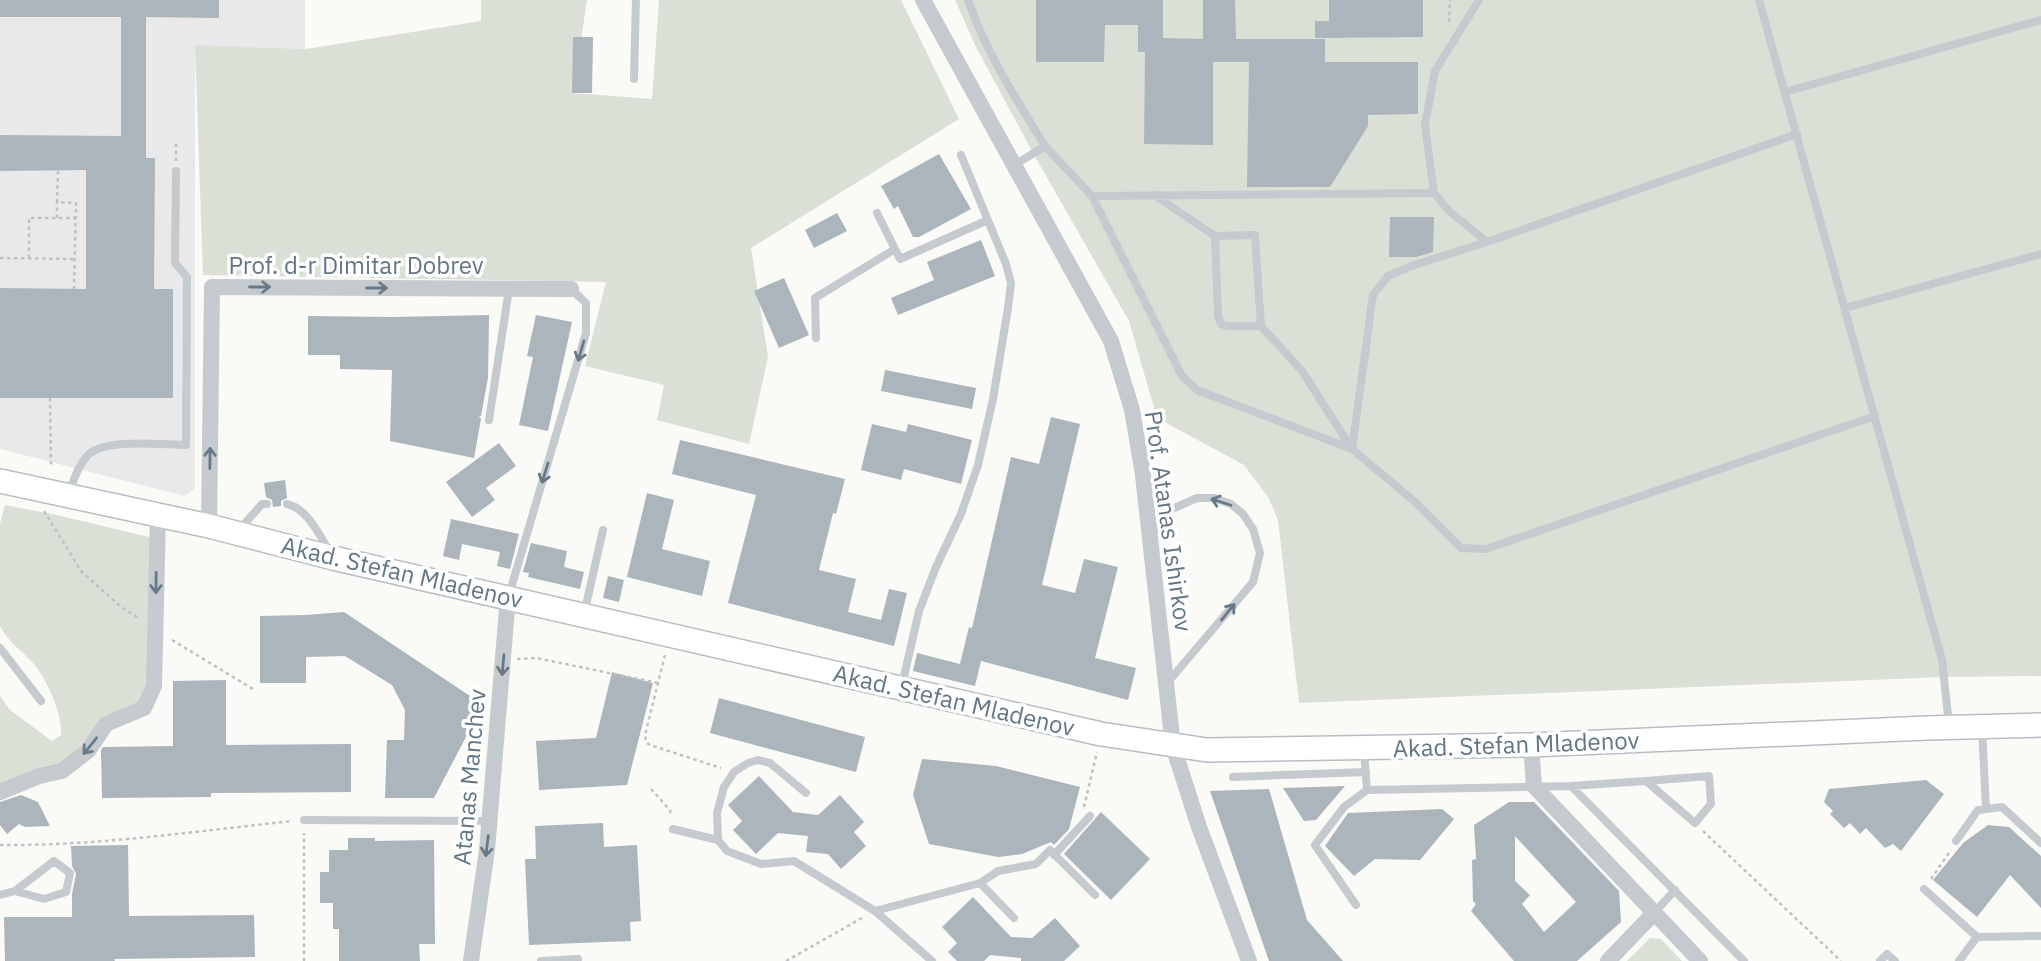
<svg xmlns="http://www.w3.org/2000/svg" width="2041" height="961" viewBox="0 0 2041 961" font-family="'IBM Plex Sans',sans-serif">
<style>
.built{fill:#e8e9e8}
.green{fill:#dae0d6}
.building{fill:#abb5bb;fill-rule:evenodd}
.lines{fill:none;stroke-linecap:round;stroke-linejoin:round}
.secondary-casing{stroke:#b7bec2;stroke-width:26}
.path{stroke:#bfc2c5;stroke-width:2.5;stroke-dasharray:3.5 3.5;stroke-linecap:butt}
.lane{stroke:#c5cace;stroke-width:8}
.street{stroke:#c5cace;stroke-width:16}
.secondary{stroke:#fff;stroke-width:23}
.oneway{stroke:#687a88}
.labels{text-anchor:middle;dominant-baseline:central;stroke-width:7;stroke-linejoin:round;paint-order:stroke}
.street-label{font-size:24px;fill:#637684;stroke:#fff}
</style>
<rect width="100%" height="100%" fill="#fafaf7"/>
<path class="built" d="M0,0H305V49L195,46V488L185,496L0,449Z"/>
<path class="green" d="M481,0H587L573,93L652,99L659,0H901L959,119L751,248L768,357L749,444L657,420L664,385L585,366L606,282L203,275L195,45L306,49L481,21Z
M955,0H2041V676L1944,677L1299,703L1278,520L1268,497L1244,465L1157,418L1129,321L1033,153L975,45Z
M5,505L57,515L157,539L154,686L144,708L106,724L62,771L0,787V696L10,710L52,741L61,735C63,715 48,683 37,668C25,652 9,644 0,626V524Z
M1650,938L1661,939L1682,961H1627Z"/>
<path class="building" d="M0,0H219V18L146,17V158H155L154,289H173V398H0V288L86,289V170L0,171V135L121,136V17H0Z
M1036,0H1163V38L1203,39V0H1235L1236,39H1325V62H1418V114L1368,115V126L1330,187H1247L1249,62H1213V145L1144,144L1145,52H1138V25H1105L1104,62H1036Z
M1329,0H1423V37L1315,38V21H1329Z
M573,37H593L592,93H572Z
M939,154L971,209L919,237H913L898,206L894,209L881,186Z
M837,213L847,231L814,248L805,230Z
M1390,217H1434L1433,252L1416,257H1389Z
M981,240L995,276L898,315L891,298L934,280L927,262Z
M784,278L809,335L779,348L754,291Z
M489,315L488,378L481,416H479L481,419L474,458L390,441L392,370L340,369V355H308V316L393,317Z
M536,315L572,322L548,431L519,425L533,357L527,356Z
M885,370L976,388L972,409L881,391Z
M1051,417L1080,424L1042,585L1075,593L1084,559L1118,567L1095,658L1136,668L1128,700L981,661L975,686L913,671L917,653L960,664L969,627L972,628L1011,457L1039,464Z
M872,424L906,432L908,424L972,440L961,484L904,469L901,480L861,470Z
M680,440L845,479L836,514L833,513L819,570L856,579L848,612L881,620L889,589L907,593L894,646L728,603L756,495L672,474Z
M499,443L516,466L486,488L495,500L472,517L446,482Z
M285,480L287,498L281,501V506L273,507L272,500L266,497L264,483Z
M647,493L674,500L662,549L710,561L702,596L627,577Z
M451,519L519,534L510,569L497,566L500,552L462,544L459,560L443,556Z
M531,543L567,551L564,567L584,572L580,589L528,577L529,573L523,572Z
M608,576L624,580L619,602L603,598Z
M344,612L476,700L467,735L434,798H385L387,740H404L405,710L392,685L345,656L306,657V683H260V616L306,615Z
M612,672L653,683L627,785L539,790L536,741L596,738Z
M226,680V745L351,744V792L211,793V797L102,798L101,750L103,747L173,746V681Z
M719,698L865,737L856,772L710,733Z
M922,759L996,766L1080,787L1069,829L1054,845L1051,842L1022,854L998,857L929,844L913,795Z
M759,776L793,812L818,815L840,795L864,822L854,832L866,846L841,869L828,854L806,852L808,836L778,833L756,854L733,830L742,821L728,805Z
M1926,780L1944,794L1901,851L1893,844L1885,848L1866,828L1860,834L1850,823L1844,828L1830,814L1833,811L1824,802L1829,789Z
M1345,786L1316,820L1304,821L1283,788Z
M1269,789L1307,920L1343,961H1269L1210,791Z
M21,795L38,802L50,826L25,827L19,824L7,834L0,825V802Z
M1509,802H1534L1619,891L1621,922L1577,961H1514L1471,911L1476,904L1473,901L1472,860L1476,859L1474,825ZM1515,836L1576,902L1544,932L1522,904L1530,895L1515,881Z
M1442,809L1454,819L1420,860L1375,859L1354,876L1325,846L1348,813Z
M1101,812L1150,859L1111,900L1064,854Z
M603,823L604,847L637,845L641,921L630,922L631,941L529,945L525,859H536L535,826Z
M1988,825L2009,827L2041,856V908L2010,875L1977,917L1933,880L1963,843Z
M348,838H375V841L434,840L435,944H419L420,961H339V929H333V903H320V872H329V850H348Z
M128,845L129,916L254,915L255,957L114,959L115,961H5L4,917H72V894L76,874L72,866L71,846Z
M973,897L1011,937L1032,938L1055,918L1080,946L1064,961H1021V958L990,955L984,961H957L948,952L957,943L942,927Z"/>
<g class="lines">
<defs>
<path id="secondary" d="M0,481L209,526L333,558L1101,734L1207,750L1531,745L1927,728L2041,725"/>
</defs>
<use href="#secondary" class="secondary-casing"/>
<path class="path" d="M1449,22L1450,0
M176,161V143
M58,171L57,202L76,203L74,289
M57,218V202
M0,258L75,259
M29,258V218H75
M50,398L51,466
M44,511L81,571L121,607L140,619
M172,640L253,689
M665,655L645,735L646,742L650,745L721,768
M517,659L536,658L658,683
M651,789L670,810L671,816
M1084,807L1097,752
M1703,831L1841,961
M0,845C98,846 196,831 293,821
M1931,879L1951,850
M304,961V833
M786,961L862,918"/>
<path class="lane" d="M968,0C986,52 1016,99 1045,146L1013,166
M1479,0L1435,71L1425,125L1434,193L1449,211L1487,242
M1759,0L1942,660L1949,725
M634,79L636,0
M1785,92L2041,20
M1045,146L1092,196L1182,376L1197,390L1352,449
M1154,195L1215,236L1255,235L1261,326L1302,371L1352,449L1415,502L1461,548L1486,549L1875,416
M1092,196L1434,193
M877,213L900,259L988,220
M1215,236L1218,316L1221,324L1227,326H1261
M1845,308L2041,254
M816,338L815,298L895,249
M489,420L509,289
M1352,449L1373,295L1388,276L1414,265L1487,242L1797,134
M69,492C74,479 79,464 89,454C107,438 162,445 186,445L187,277L175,263L176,171
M287,504C308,509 319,535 330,552
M239,530L262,504H267
M1151,535L1172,509L1197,498H1214L1231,504L1243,514L1253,529L1260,553L1253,582L1168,682
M509,595L586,333V303L571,289
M584,614L603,530
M0,648L41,701
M902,685L919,611L936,567L961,514L978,465L993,399L1008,308L1011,283L1006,264L961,155
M1982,728L1986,809
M1364,751L1367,790L1571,786L1646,781L1695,823L1711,804L1709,776L1646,781
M1233,777L1366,772
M1571,786L1744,961
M806,793L770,763L758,760L748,763L734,772L724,787L717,813L718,840L727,851L761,864L794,861L875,911L932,961
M304,820L490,821
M673,829L718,840
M1956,841L1978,810L2002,807L2041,843
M1054,855L1090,816
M980,883L998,871L1036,864L1050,850L1095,895
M1924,889L1977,937L2041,936
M0,895L15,891L54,861L70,873L66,892L44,899L15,891
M1356,905L1315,845L1344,807L1367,790
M875,911L980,883L1014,918
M1654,913L1675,890
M541,961L578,959
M1880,961L1887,954L1895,961
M1959,961L1977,937"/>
<path class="street" d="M923,0L1111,341L1132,410L1143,475L1173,746L1199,827L1249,961
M209,526L212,287L571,289
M1531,745L1534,786L1700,961
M0,792L39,776L62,771L88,751L106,724L144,708L154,686L158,515
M471,961L487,850L508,597
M1608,961L1654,913"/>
<use href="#secondary" class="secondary"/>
</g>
<defs><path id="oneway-shaft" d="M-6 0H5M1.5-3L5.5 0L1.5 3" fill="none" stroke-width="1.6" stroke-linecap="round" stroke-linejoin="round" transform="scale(1.75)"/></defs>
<g class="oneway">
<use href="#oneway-shaft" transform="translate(260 287)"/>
<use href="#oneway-shaft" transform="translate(377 288)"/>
<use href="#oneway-shaft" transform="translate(581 351) rotate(106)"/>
<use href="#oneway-shaft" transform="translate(210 458) rotate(-89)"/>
<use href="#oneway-shaft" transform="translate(545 473) rotate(107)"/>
<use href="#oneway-shaft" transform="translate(1221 502) rotate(-162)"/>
<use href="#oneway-shaft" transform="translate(156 583) rotate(91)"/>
<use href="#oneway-shaft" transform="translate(1228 612) rotate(-51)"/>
<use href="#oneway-shaft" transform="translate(503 665) rotate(95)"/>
<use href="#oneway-shaft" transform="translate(90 746) rotate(129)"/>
<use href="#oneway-shaft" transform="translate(487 846) rotate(97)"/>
</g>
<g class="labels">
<g class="street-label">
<text x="356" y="265">Prof. d-r Dimitar Dobrev</text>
<text transform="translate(1169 521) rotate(82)">Prof. Atanas Ishirkov</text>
<text transform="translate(402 572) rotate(13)">Akad. Stefan Mladenov</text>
<text transform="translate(954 700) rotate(13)">Akad. Stefan Mladenov</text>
<text transform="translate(1516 744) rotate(-2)">Akad. Stefan Mladenov</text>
<text transform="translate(469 777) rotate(-85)">Atanas Manchev</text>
</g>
</g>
</svg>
